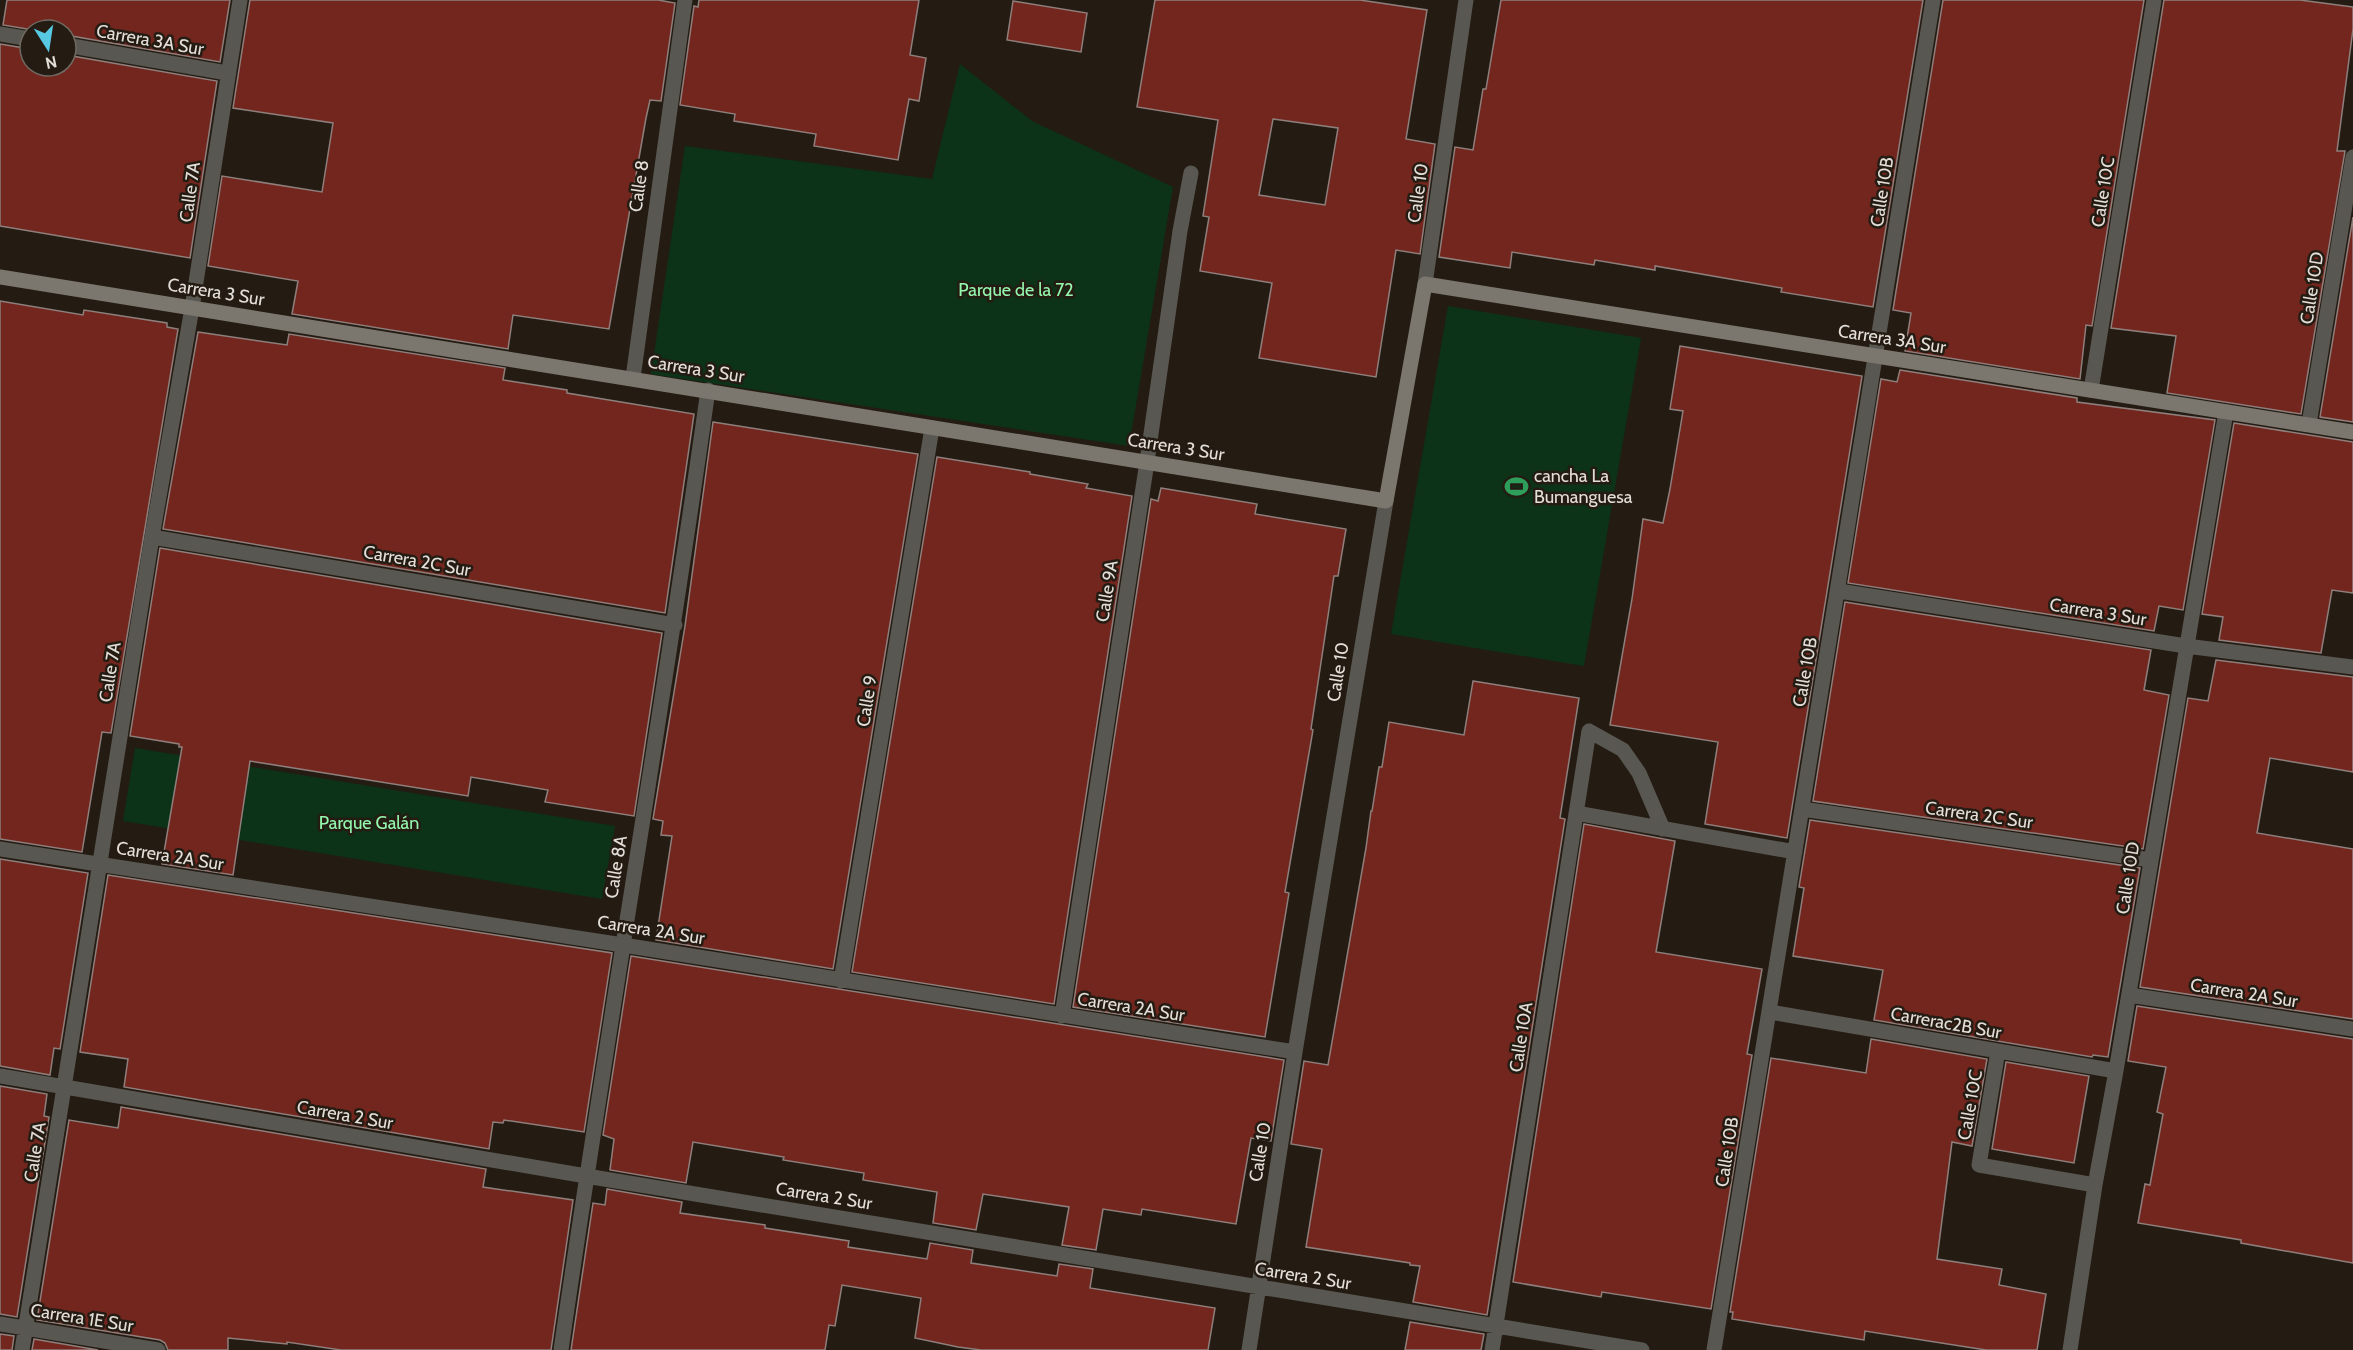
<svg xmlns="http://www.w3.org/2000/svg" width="2353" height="1350" viewBox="0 0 2353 1350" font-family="Cabin,sans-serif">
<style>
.green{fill:#0c3218}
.building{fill:#72261e;stroke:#8f7f7c;stroke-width:1.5;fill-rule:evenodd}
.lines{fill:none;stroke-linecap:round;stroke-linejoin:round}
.street{stroke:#595751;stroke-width:15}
.secondary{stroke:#7b776e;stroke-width:15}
.labels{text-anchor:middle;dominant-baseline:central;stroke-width:5;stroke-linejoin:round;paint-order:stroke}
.street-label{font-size:18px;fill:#e3ded8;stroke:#241c13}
.park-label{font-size:18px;fill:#94f7ad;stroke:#241c13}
.poi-label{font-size:18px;fill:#e3ded8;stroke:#241c13;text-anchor:start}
</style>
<rect width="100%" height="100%" fill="#241c13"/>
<path class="green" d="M960,64L1032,121L1173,187L1129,446L651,374L685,146L932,179Z
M1448,306L1641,338L1584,666L1391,634Z
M135,748L615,826L602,899L123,821Z"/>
<path class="building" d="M7,0H230L220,62L66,35V30H33L3,25Z
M250,0H658L675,3L661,101L650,100L646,118L609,329L513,315L508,349L292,314L298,281L208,266L222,176L322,192L333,123L233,108Z
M699,0H919L910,55L926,58L919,101L909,99L898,160L814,146L816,134L734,121L735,114L680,105L694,6L698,7Z
M1155,0H1360L1427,10L1406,139L1435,144L1420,254L1396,250L1376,377L1259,358L1272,283L1200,271L1209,217L1203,216L1218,120L1137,107ZM1273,119L1338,128L1325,205L1259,195Z
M1501,0H1923L1873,307L1781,292L1782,288L1655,266V270L1595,260L1594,265L1512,252L1510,268L1439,257L1455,147L1473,150L1483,89H1486Z
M1943,0H2144L2092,326L2086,325L2080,379L1905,351L1911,313L1893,310Z
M2164,0H2300L2353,7V29L2337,151H2345L2301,414L2167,393L2176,336L2111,328Z
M1013,1L1087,13L1081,52L1007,40Z
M0,44L30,49V66H66V55L217,81L190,258L0,226Z
M2353,217V422L2320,417Z
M0,301L83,315L84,310L167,323V327L178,329L111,733L102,732L82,852L0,839Z
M198,332L287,345L289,334L505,368L503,380L567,390V393L694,414L665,613L163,529Z
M1680,346L1862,376L1787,838L1705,824L1718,742L1610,725L1632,599L1643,519L1663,523L1670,489L1683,411L1670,409Z
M1900,370L2077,398V402L2215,420L2183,610L2159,606L2154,631L1848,583L1881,379L1897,382Z
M713,422L918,454L833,969L656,940L672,836L661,835L663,821L653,819L685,626Z
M2234,423L2353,442V593L2332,590L2321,653L2219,640L2223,617L2202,614Z
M937,457L1030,472V474L1088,484L1086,488L1132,496L1054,1004L852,972Z
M1161,488L1257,504L1255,514L1346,529L1338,576H1334L1311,729L1313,730L1285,892L1289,893L1265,1037L1073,1007L1151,499L1158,501Z
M160,548L662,633L634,816L545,802L548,790L471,777L468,796L250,761L233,875L162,864L182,747H179V744L130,736Z
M1845,602L2151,650L2144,690L2169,695L2143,849L1813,801Z
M2216,660L2353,677V772L2270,758L2257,833L2353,849V1019L2140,987L2188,698L2208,701Z
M1473,681L1579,698L1560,818L1565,819L1487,1315L1413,1302L1420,1266L1410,1265V1263L1306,1247L1322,1149L1291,1144L1304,1061L1328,1065L1366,848L1371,811H1372L1379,767H1382L1389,722L1464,735Z
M1810,820L2140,868L2108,1057L2093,1055L2092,1057L1874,1020L1883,970L1793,956L1804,888L1799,887Z
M1584,824L1675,841L1656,952L1762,969L1747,1054L1752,1055L1711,1309L1602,1292L1601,1297L1513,1282Z
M0,859L88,873L60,1049L54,1048L50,1075L0,1066Z
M108,875L612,953L584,1132L504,1120L503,1123L493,1122L489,1149L124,1087L128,1059L80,1052Z
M631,956L1284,1060L1271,1141L1251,1138L1236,1224L1142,1209L1141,1215L1103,1209L1096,1250L1062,1245L1069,1207L983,1194L976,1230L933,1223L937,1192L863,1180L864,1173L783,1160L784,1157L693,1142L686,1183L610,1170L614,1139L603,1135Z
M2137,1006L2353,1039V1263L2241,1243V1240L2138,1223L2145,1184L2150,1185L2163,1114L2157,1112L2166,1067L2128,1061Z
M1871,1039L1987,1059L1972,1146L1952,1142L1937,1259L2002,1269L1999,1285L2046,1294L2037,1350H1986L1865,1331L1864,1340L1732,1319L1733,1312H1730L1771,1058L1866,1073Z
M2006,1062L2089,1076L2074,1163L1992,1149Z
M0,1086L47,1094L44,1116L49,1117L17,1317L0,1314Z
M121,1107L486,1169L483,1187L573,1200L551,1350H341L287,1342V1344L228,1338V1350H168L165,1343L160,1340L37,1320L69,1120L118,1128Z
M607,1189L682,1202L680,1213L765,1225V1228L849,1241L848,1247L927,1259L930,1243L973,1250L971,1263L1057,1276L1059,1264L1093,1269L1090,1288L1215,1308L1208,1350H981L958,1347L915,1338L921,1298L842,1285L835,1326L829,1325L825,1350H571L593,1203L605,1205Z
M1410,1322L1484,1334L1481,1350H1405Z
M0,1334L14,1336L12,1350H0Z
M34,1339L98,1350H32Z"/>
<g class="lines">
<path class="street" d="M0,34L30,39
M66,45L227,73
M1425,284L1466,0
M633,378L685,0
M2091,390L2154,0
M2309,424L2353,157
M152,537L675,625
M1839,591L2186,646L2353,667
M1802,809L2151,860
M1576,813L1795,852
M0,849L623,945L1295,1052
M841,981L932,428
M2129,995L2353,1029
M1770,1012L2116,1071
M1062,1016L1147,462L1180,231L1191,173
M1998,1051L1979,1165L2095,1185
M0,1076L586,1176L1642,1350
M0,1324L158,1350
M22,1350L152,537L192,308L240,0
M561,1350C607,1030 663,711 708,390
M1249,1350L1295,1052L1386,501
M1492,1350L1589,731L1623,750L1639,773L1663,829
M1714,1350L1933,0
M2070,1350L2095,1185L2116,1071L2226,412"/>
<path class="secondary" d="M0,277L1386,501L1425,284L2353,432"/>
</g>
<defs>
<symbol id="stadium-bare" viewBox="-9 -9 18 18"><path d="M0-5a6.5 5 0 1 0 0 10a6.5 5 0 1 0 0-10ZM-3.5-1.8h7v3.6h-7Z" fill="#2e9e5b" stroke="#241c13" stroke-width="2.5" paint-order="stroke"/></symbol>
</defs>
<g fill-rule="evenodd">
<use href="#stadium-bare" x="1500" y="470" width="33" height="33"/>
</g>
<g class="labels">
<g class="street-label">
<text transform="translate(150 40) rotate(10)">Carrera 3A Sur</text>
<text transform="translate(639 186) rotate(-82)">Calle 8</text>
<text transform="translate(190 192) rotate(-82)">Calle 7A</text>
<text transform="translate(1882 192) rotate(-81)">Calle 10B</text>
<text transform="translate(2103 192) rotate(-81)">Calle 10C</text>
<text transform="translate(1418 193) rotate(-82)">Calle 10</text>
<text transform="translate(2312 288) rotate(-81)">Calle 10D</text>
<text transform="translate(216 292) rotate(9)">Carrera 3 Sur</text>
<text transform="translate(1892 339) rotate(9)">Carrera 3A Sur</text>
<text transform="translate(696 369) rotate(9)">Carrera 3 Sur</text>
<text transform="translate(1176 447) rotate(9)">Carrera 3 Sur</text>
<text transform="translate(417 561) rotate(10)">Carrera 2C Sur</text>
<text transform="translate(1107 591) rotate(-81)">Calle 9A</text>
<text transform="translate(2098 612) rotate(9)">Carrera 3 Sur</text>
<text transform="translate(110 672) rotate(-81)">Calle 7A</text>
<text transform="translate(1338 672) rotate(-81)">Calle 10</text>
<text transform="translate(1805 672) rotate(-80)">Calle 10B</text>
<text transform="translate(867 701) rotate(-81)">Calle 9</text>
<text transform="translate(1979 815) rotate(8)">Carrera 2C Sur</text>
<text transform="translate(170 856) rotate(9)">Carrera 2A Sur</text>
<text transform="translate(616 867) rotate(-81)">Calle 8A</text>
<text transform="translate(2128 878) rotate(-81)">Calle 10D</text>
<text transform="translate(651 930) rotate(9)">Carrera 2A Sur</text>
<text transform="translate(2244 993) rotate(9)">Carrera 2A Sur</text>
<text transform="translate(1131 1007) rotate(9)">Carrera 2A Sur</text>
<text transform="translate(1946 1023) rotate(10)">Carrerac2B Sur</text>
<text transform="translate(1521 1037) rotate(-81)">Calle 10A</text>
<text transform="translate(1970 1105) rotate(-80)">Calle 10C</text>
<text transform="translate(345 1115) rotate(10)">Carrera 2 Sur</text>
<text transform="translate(35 1152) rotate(-81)">Calle 7A</text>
<text transform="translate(1260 1152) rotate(-81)">Calle 10</text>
<text transform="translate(1727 1152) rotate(-81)">Calle 10B</text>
<text transform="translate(824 1196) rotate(9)">Carrera 2 Sur</text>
<text transform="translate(1303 1276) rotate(9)">Carrera 2 Sur</text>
<text transform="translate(82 1318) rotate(9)">Carrera 1E Sur</text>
</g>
<g class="park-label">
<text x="1016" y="290">Parque de la 72</text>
<text x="369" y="823">Parque Galán</text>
</g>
<g class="poi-label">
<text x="1534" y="476">cancha La<tspan x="1534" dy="21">Bumanguesa</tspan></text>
</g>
</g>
<g transform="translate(48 48) rotate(168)"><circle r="28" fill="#241c13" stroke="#706a62" stroke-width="1.5"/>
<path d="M0-4.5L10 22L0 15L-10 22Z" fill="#57c9e2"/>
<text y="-9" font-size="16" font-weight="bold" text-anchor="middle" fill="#e3ded8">N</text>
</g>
</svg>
